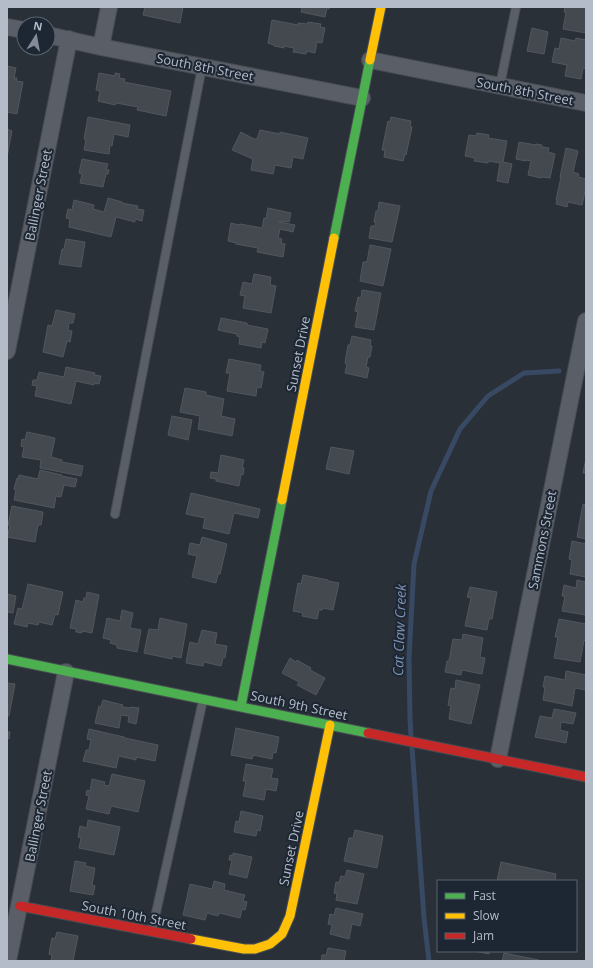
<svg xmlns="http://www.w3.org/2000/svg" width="593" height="968" viewBox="0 0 593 968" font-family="'Open Sans',sans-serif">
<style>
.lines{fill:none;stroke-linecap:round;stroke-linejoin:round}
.stream{stroke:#384963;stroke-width:5}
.building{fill:#444950;stroke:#52575f}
.lane-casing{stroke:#484c53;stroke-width:10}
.street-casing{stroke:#484c53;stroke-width:18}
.fast-casing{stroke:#484c53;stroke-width:11}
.slow-casing{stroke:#484c53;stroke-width:11}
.jam-casing{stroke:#484c53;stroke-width:11}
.lane{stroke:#5a5e66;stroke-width:8}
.street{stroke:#5a5e66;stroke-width:16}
.fast{stroke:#4caf50;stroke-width:9}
.slow{stroke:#ffc107;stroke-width:9}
.jam{stroke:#c62828;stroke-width:9}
.labels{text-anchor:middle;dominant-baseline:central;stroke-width:4;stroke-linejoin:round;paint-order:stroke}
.street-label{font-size:13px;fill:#b4bcc9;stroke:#1d2633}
.water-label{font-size:14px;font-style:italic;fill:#7c92b1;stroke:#1d2633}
</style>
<rect width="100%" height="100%" fill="#2a3038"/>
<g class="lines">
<path class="stream" d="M411,737L410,719L409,658L414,564L431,491L460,429L488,396L524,373L559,371
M412,747L424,918L429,961"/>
</g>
<path class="building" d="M145,7H183L180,23L143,15Z
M302,7H330L329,9L327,8L325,17L301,12Z
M565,7H586V33L563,29L566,13L564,12Z
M272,20L298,25V23L307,24L308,22L321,24L320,27L325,28L322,43L317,42L315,53L307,51L306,54L293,52L294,48L284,46V48L274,46V45L268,43Z
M532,28L548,32L544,54L527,51Z
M561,38L575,41L576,38L586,40V69L583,68L581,79L565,76L567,65L552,62L555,48L559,49Z
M7,66L16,68L14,78H17L16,81L23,82L17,114L7,112Z
M99,73L115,76V73L120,74L119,78L125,79L124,82L171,91L166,116L137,110L138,107L116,103L115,105L98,101L100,91L96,90Z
M88,117L130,125L128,137L114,134L112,146L110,145L109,154L84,150L86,139H84Z
M391,117L411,121L410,126L412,127L406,155L405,154L403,161L384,157L385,150H382L388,121L390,122Z
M7,129L12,131L7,157Z
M260,130L280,134V132L308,138L303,159L293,157L291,168L275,165L273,174L251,170L253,159L232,150L241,132L254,139H257Z
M477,133L489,135L488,138L507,141L503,162L512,164L508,183L497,181L500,163L488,161V163L474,161L475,158L465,156L469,135L476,136Z
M519,142L536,145V144L542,145V147L549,148L548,152L555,154L550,178L542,177L541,178L528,175L531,161L526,160V161L516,159Z
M566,148L578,151L573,172L579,174L578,177L586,179V187L582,205L568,202L567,207L556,204L557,200H556L561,177H560Z
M82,159L108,164L106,170H109L108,174H106L103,187L80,183L82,174L79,173Z
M108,198L122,202V203L138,206L137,209L144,210L142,221L135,219V222L116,217L111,237L69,227L70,219L66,218L68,209L72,210L74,200L94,205L93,209L104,212Z
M379,202L400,206L392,242L369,238L371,226H375L376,222H374L376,211H378Z
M268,208L291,213L289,222L279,221V222L295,225L293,232L280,229L278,238L282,239L281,243L285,244L283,257L257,252L258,248L236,244V243L228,241L231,223L239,225L240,224L262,228L264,218L266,219Z
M66,239L85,242L81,267L59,264L62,249H64Z
M370,245L391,249L383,286L360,281L363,262H367Z
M254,274L271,277L270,285L276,286L271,313L243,308L245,296L240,295L243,282L252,284Z
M362,290L381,293L374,330L355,327L358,312L355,311L358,297L361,298Z
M56,310L75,314L73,323H69L68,330L72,331L70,342L67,341L63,357L43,352L48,325L52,326Z
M221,318L247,323V325L268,329L265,343L262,342L261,348L239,344L240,337L237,336V334L218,330Z
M352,336L371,340L370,346H372L370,357H368L366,367L369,368L367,378L345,373L347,364L345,363L348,345H350Z
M229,359L261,365L260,371L264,372L261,388L257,387L256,396L227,391L230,373H226Z
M66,367L95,373L94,375L101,376L99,384L94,383V385L76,381L71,404L35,396L37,386L32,385L33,380H37L39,372L64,377Z
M185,388L206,392V395L224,399L221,416L235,419L232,436L198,429L200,416L180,412Z
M172,416L192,420L188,440L168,435Z
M27,432L55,438L51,457L62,460V462L83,466L81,476L40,468L41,460L22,457L24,447L21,446L22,439L25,440Z
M331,447L354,451L349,474L326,469Z
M221,455L244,460L242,467L244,468L243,475L241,474L239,486L216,481V479L210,478L211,472L218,473Z
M586,459V473H583Z
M40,470L62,475V476L77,479L75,487L64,485L61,497L56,496L54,508L14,500L16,490L14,489L17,478L18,479L19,475L38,479Z
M191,493L260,509L258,518L234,513L229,534L203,528L205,518L186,514Z
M583,504L586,505V539L577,537Z
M12,506L43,512L41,525H38L35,542L7,537L10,526L8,525Z
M202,537L227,544L220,574H218L216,583L192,577L197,556L188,554L190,543L200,545Z
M572,541L586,544V577L570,574L572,560L569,559Z
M303,575L328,580V581L339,583L333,610L323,608L322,610H319L317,619L302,616L303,613L293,611L298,583L301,584Z
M577,580L586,582V615L562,611L565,596H562L564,585L576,588Z
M28,584L63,592L58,615L55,614L52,625L39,622L38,625L28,623L27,627L14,624L18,608L22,609Z
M470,587L497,592L492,619H489L487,630L465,626L471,598L467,597Z
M87,592L99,595L92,633L82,631V633L76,632V629L70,628L76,600L83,602L84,598H86Z
M7,594L16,596L13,613L7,612Z
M122,610L133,613L130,628L141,630L137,652L117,648V645L110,643L111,640L103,638L107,618L120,621Z
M160,618L187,624L181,658L172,656V659L144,653L149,629L158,630Z
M559,619L586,624V637L585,641L584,640L580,662L554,658L558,637H555Z
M202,630L217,633L215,644L227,646L225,658H223L221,666L204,662L203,666L186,663L190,642L198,644Z
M463,634L483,638L480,657L485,658L482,674L462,670L461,675L445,672L447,661H449L453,639L462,640Z
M290,658L296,662L297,660L311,668L310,670L325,678L316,695L297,685L299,682L282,673Z
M566,671L586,675V690L575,688L572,706L543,700L545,687H543L545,676L565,680Z
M456,680L480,685L471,724L449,719L451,706L448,705L451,688L455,689Z
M7,683L15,684L9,716L7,715Z
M103,700L123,705L122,707L131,708V707L139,708L136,724L128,722L129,716L121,715L119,728L95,723L99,706L101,707Z
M554,709L576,713L573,724L561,722L560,730L568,732L566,743L535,737L540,716L552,718Z
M236,728L279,737L276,753L273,752L272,759L253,755L252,759L231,755Z
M89,729L124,737L125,738L158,745L155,761L136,757V760L119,756L116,768L83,761L86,750H89L91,740L87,739Z
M7,732H10L9,739L7,738Z
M246,764L273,769L271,778L278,779L276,791L266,789L264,800L243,796L246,781H243Z
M112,774L145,781L138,812L111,806L109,814L86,809L89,796L86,795L87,790L90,791L92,779L105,782L104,785L109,786Z
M241,811L263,816L260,831L257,830L256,836L234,832L236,821L239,822Z
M88,820L120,827L114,855L79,848L81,838L78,837L80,826L87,828Z
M355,830L383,836L377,868L344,861L349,838H353Z
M233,853L252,857L247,878L229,874L232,860H229L230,855L233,856Z
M75,861L86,863L85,866L95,868L92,885L95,886L93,895L70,891Z
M501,862L556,874L555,881H497Z
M347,870L364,874L357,904L336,900L337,894L334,893L336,882L339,883L341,876L345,877Z
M214,881L225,884L224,890L245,895L243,901L247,902L245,910L242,909L240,918L219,913L218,916L207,913L205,920L183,915L190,884L212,889Z
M336,908L363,914L360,926L352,924L349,939L330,934L332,925L328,924L330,914L334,915Z
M57,932L78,936L73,961H51L52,955L49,954L52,938L55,939Z
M328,948L346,951L344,961H321L322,955H326Z
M474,951H489V954Z
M504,953L539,960V961H502Z"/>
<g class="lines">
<defs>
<path id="lane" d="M500,85L516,7
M115,514L202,67
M152,931L203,700"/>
<path id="street" d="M7,27L24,30
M48,35L101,47L362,98
M101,47L109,7
M370,60L586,103
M7,351L69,39
M498,759L586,321
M8,961L66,672"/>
<path id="fast" d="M334,238L370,60
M7,659L368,733
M241,706L282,500"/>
<path id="slow" d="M370,60L381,7
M282,500L334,238
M191,939L244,949H255L270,944L282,934L290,916L330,725"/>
<path id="jam" d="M368,733L586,777
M20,906L191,939"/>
</defs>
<use href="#lane" class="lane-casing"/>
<use href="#street" class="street-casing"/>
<use href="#fast" class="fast-casing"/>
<use href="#slow" class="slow-casing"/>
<use href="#jam" class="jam-casing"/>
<use href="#lane" class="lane"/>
<use href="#street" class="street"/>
<use href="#fast" class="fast"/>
<use href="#slow" class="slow"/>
<use href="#jam" class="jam"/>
</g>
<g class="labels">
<g class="street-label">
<text transform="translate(205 67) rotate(11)">South 8th Street</text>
<text transform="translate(525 91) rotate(11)">South 8th Street</text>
<text transform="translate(38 195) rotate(-79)">Ballinger Street</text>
<text transform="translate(298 354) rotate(-79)">Sunset Drive</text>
<text transform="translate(542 540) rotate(-79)">Sammons Street</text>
<text transform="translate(299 705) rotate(12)">South 9th Street</text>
<text transform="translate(38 816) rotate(-79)">Ballinger Street</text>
<text transform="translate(291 848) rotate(-78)">Sunset Drive</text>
<text transform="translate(134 915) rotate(11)">South 10th Street</text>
</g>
<g class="water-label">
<text transform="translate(399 630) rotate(-88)">Cat Claw Creek</text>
</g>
</g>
<rect width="593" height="968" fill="none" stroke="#b4bcc9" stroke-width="16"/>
<rect x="437" y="880" width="140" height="72" fill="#1d2633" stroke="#59626f"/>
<rect x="445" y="893" width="20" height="6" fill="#4caf50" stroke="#59626f"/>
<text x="473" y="900" font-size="12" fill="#b4bcc9">Fast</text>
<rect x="445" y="913" width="20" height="6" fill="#ffc107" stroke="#59626f"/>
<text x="473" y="920" font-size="12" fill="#b4bcc9">Slow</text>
<rect x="445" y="933" width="20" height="6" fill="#c62828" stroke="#59626f"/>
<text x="473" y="940" font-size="12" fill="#b4bcc9">Jam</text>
<g transform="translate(36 36) rotate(11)"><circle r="19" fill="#1d2633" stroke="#59626f"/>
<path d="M0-3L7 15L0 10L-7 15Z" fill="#848b96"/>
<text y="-6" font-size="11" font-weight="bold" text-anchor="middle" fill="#b4bcc9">N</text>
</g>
</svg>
